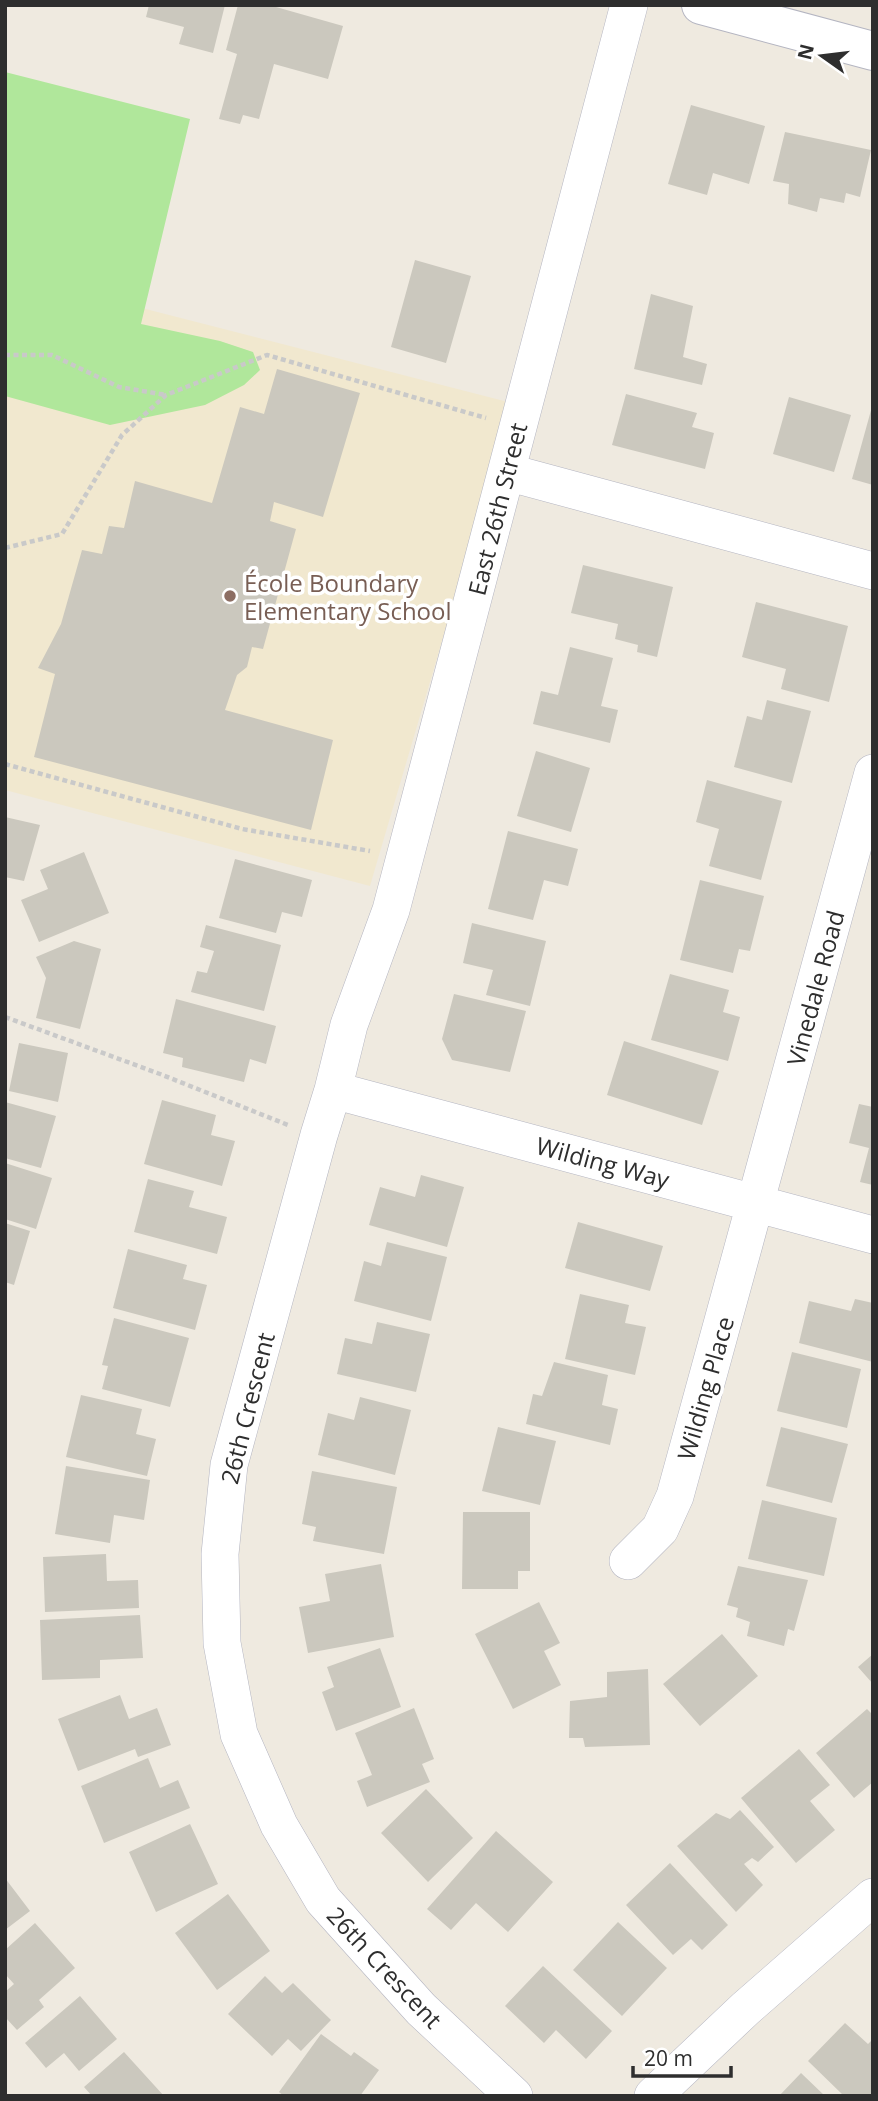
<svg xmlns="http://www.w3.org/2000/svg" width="878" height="2101" viewBox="0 0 878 2101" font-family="'Open Sans',sans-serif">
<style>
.education{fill:#f1e8cf}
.green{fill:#b0e79b}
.building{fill:#cbc8be}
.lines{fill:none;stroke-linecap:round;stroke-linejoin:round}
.street-casing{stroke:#b4b5c1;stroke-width:38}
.secondary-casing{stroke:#b4b5c1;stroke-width:40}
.path{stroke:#c9c9c9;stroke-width:4.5;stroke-dasharray:5 3.5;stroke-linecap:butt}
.street{stroke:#fff;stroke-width:37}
.secondary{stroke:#fff;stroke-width:38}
.education-dot{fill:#8d6e63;stroke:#fff;stroke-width:2.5}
.labels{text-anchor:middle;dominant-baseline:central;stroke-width:7;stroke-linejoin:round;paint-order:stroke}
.street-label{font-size:24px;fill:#2e2e2e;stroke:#fff}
.education-label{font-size:24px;fill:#785e54;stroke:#fff;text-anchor:start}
</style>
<rect width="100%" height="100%" fill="#efeae0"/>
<path class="education" d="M5,273L512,403L370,886L5,790Z"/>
<path class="green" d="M5,72L190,119L141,324L220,341L253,352L260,370L244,385L205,405L110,425L5,396Z"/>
<path class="building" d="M149,5H225L213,53L179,44L184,27L146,17Z
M238,5H269L343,26L328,79L274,64L259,119L243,115L240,124L219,119L237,54L226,50Z
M691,105L765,126L749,184L713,173L707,195L668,184Z
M785,132L871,150L860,197L846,193L844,203L820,198L817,212L788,204L789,184L773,181Z
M415,260L471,276L446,363L391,347Z
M651,294L693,306L683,357L707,364L702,385L634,369Z
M277,369L360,393L323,517L274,502L270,521L296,529L263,649L252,647L247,667L237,675L225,710L333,740L311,830L34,757L55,674L38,668L61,624L82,550L102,554L109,526L124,528L135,481L212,503L240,407L264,414Z
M626,394L697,413L692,427L714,433L705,469L612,445Z
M789,397L851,415L834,472L773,454Z
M873,403V485L852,479Z
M583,565L673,587L657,657L637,652L638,645L615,639L618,624L571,613Z
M756,602L848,626L829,702L781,689L786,669L742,657Z
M570,647L613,658L601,706L618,710L610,743L533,724L541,691L558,695Z
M767,700L811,711L792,783L734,767L747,716L762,720Z
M536,751L590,768L571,832L517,816Z
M707,780L782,801L761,880L709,866L719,829L696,822Z
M5,817L40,825L24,881L5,877Z
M508,831L578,849L568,886L544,880L533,920L488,909Z
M84,852L109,913L39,942L21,900L48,889L40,870Z
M235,859L312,880L302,917L282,912L276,933L219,918Z
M700,880L764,896L750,951L739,949L733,973L680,960Z
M472,923L546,941L530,1006L486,995L493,970L463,963Z
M206,925L281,945L264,1011L191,992L197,971L207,973L214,951L200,947Z
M74,941L101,949L80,1029L36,1018L46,978L36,957Z
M670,974L729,990L723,1012L740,1017L728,1061L651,1040Z
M454,994L526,1011L510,1072L452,1060L442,1039Z
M176,999L276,1026L266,1064L250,1059L244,1082L182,1067L183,1058L163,1053Z
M624,1041L719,1071L702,1125L607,1095Z
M19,1043L68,1053L58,1102L9,1091Z
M162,1100L216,1115L211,1135L235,1141L222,1186L144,1164Z
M5,1102L56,1116L41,1168L5,1158Z
M859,1104L873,1107V1185L860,1182L869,1148L849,1143Z
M5,1163L52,1178L36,1229L5,1219Z
M421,1175L464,1187L447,1247L369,1225L380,1187L415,1197Z
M148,1179L194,1191L189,1207L227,1217L217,1254L134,1232Z
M578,1222L663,1246L650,1291L565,1268Z
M5,1223L30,1231L14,1285L5,1282Z
M387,1242L447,1257L431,1321L354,1301L364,1261L381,1266Z
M128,1249L187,1265L183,1279L207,1285L195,1330L113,1308Z
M580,1294L629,1305L625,1323L646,1327L635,1375L565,1359Z
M855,1299L873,1303V1362L799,1343L809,1301L851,1311Z
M114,1318L189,1338L170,1407L102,1389L108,1366L102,1365Z
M377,1322L430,1334L416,1392L337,1374L345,1338L372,1344Z
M792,1352L861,1369L847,1428L777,1411Z
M554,1362L608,1375L602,1405L618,1409L610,1445L526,1424L533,1394L542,1396Z
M81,1395L142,1409L136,1434L156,1439L147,1476L66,1457Z
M360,1397L411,1410L395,1475L318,1455L328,1413L354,1420Z
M498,1427L556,1441L540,1505L482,1491Z
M781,1427L848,1444L832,1503L766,1486Z
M66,1466L150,1480L144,1520L114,1515L110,1543L55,1534Z
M312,1471L397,1487L384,1554L313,1541L316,1527L302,1524Z
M762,1500L837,1518L824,1576L748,1559Z
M463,1512H530V1571H518V1589H462Z
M106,1554L107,1581L138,1580L139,1608L45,1612L43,1557Z
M381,1564L394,1637L308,1653L299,1607L330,1601L325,1574Z
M738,1566L808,1580L794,1631L788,1629L784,1646L747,1636L750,1622L736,1617L738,1608L727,1605Z
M539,1602L560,1643L544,1651L561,1685L513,1709L475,1634Z
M140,1615L143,1658L100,1660V1678L42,1680L40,1620Z
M722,1634L758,1676L700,1726L663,1684Z
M380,1648L401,1707L336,1731L322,1692L334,1687L327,1667Z
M873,1654V1684L858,1667Z
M648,1669L650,1745L585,1747L583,1738H569L570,1701L607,1697V1672Z
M120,1695L129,1719L157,1708L171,1745L138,1757L135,1749L78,1771L58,1719Z
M414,1708L434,1759L422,1764L430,1782L367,1807L357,1781L372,1775L355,1733Z
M867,1709L873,1715V1782L854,1798L816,1753Z
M799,1749L830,1785L810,1801L835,1830L796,1863L741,1798Z
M148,1758L160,1788L178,1780L190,1808L104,1843L81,1786Z
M426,1789L473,1838L428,1882L381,1833Z
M740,1810L774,1847L758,1862L752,1858L744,1864L763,1885L736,1912L677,1846L716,1813L730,1819Z
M190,1824L218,1884L156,1912L129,1852Z
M496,1831L553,1882L508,1932L476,1903L451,1930L427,1909Z
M670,1863L728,1925L702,1950L691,1939L673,1955L626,1905Z
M5,1878L30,1911L5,1930Z
M228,1894L270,1951L217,1990L175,1933Z
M618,1922L667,1968L622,2016L573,1970Z
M35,1923L75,1968L39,2000L44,2007L17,2030L5,2017V1992L14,1984L5,1974V1950Z
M543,1966L612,2031L586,2059L556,2030L544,2043L505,2006Z
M265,1976L282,1993L293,1983L331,2020L301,2051L288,2039L272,2056L228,2014Z
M80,1996L117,2039L79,2071L64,2053L46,2068L25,2043Z
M845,2023L868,2044L873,2039V2096H844L808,2061Z
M321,2034L351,2056L354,2052L379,2070L360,2096H284L279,2092Z
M124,2052L164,2096H92L84,2087Z
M801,2073L825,2096H779Z"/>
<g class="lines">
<defs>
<path id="street" d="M507,472L873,571
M333,1090L873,1235
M628,1561L660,1529L675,1496L873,773
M514,2096L421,2009L323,1900L279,1825L239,1734L222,1643L220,1554L229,1465L319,1135L333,1090L349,1025L391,910L629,5
M653,2096L745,2009L873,1897"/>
<path id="secondary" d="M701,5L873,51"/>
</defs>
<use href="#street" class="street-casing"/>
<use href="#secondary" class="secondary-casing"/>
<path class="path" d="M5,355H52L119,387L166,395
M5,548L62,534L122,435L166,395L267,355L486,418
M5,764L242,829L370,851
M5,1017L160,1074L288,1125"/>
<use href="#street" class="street"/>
<use href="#secondary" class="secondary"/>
</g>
<circle class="education-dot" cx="230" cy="596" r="7"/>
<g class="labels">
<g class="street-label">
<text transform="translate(497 509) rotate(-76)">East 26th Street</text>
<text transform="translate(815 988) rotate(-75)">Vinedale Road</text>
<text transform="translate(603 1162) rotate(15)">Wilding Way</text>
<text transform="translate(705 1388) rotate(-74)">Wilding Place</text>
<text transform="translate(247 1408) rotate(-76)">26th Crescent</text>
<text transform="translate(385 1967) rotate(47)">26th Crescent</text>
</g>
<g class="education-label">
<text x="244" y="582">École Boundary<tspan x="244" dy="28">Elementary School</tspan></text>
</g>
</g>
<rect width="878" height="2101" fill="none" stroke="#2e2e2e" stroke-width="14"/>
<g transform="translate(822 56) rotate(284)" stroke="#ffffff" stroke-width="5" paint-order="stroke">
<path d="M0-5L12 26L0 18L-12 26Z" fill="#2e2e2e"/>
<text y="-10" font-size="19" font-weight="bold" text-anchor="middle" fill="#2e2e2e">N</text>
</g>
<path d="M633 2066v10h98v-10" fill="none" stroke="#2e2e2e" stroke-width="3.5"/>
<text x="644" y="2066" font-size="21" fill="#2e2e2e" stroke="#ffffff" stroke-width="5" paint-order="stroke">20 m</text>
</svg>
